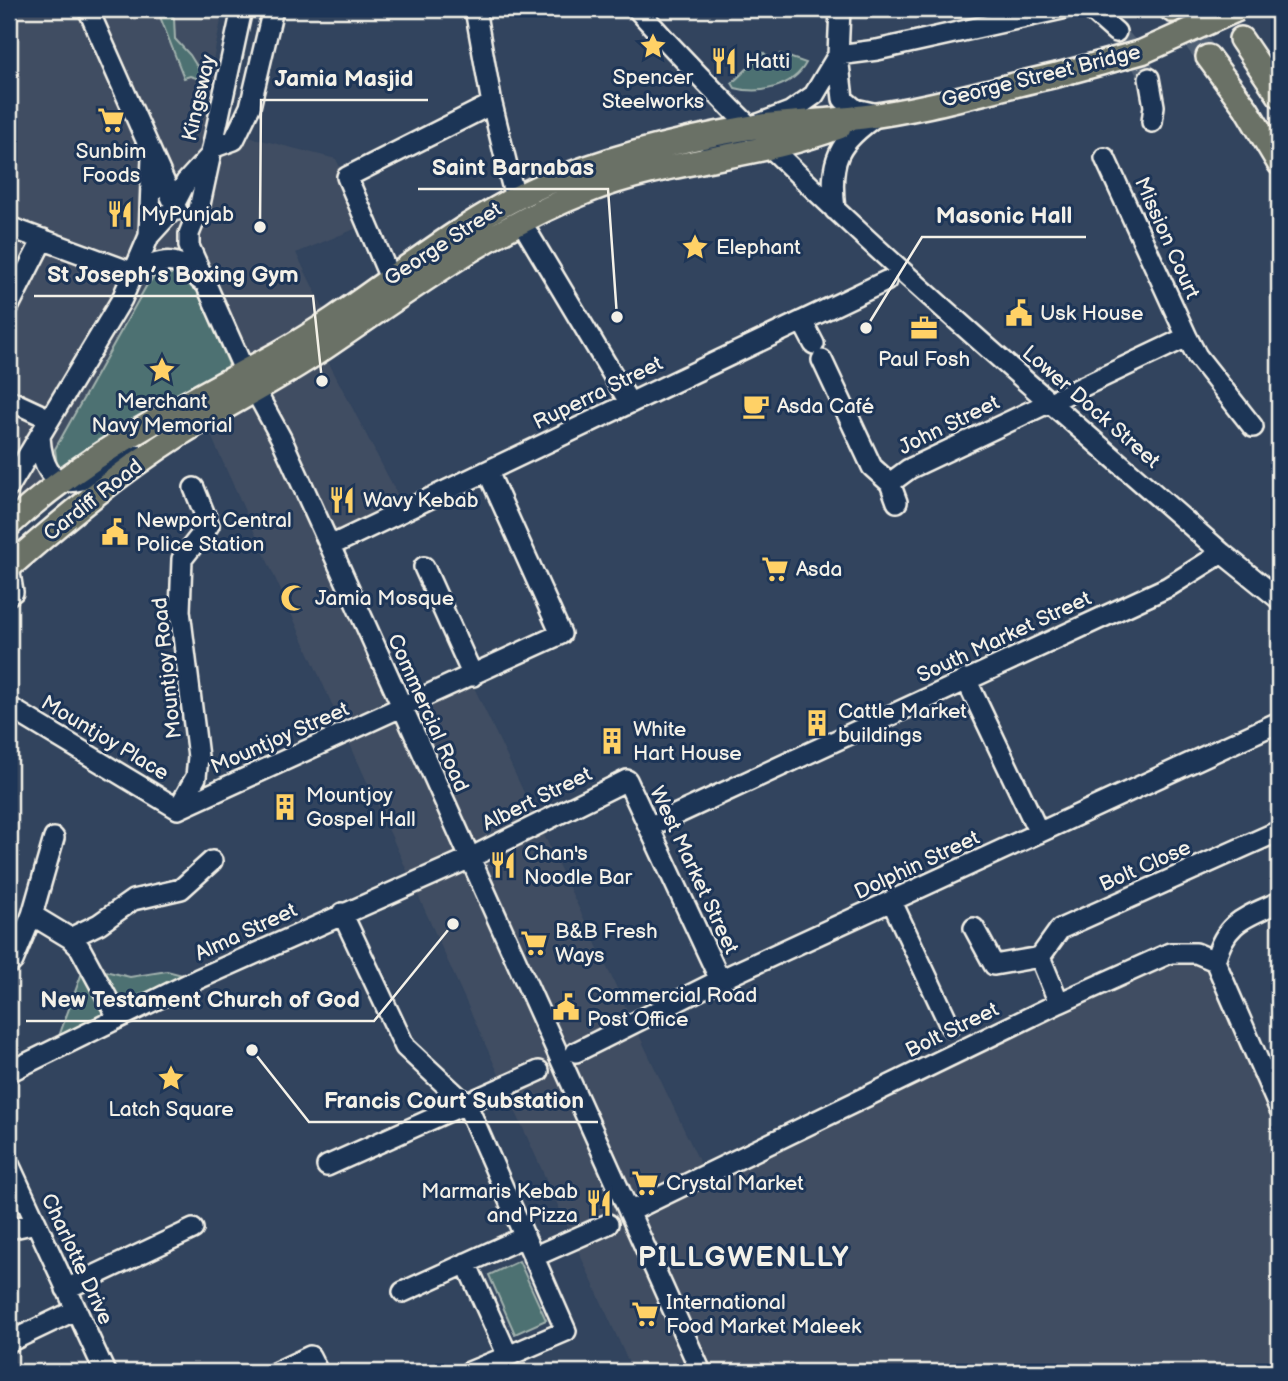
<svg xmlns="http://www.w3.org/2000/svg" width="1288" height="1381" viewBox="0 0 1288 1381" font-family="'Balsamiq Sans',sans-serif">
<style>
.built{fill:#414e62}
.green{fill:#4e7172;stroke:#a1b1ad;stroke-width:2}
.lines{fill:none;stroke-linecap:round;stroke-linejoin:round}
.minor-tunnel{stroke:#4f5e73;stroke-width:19;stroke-dasharray:19 10;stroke-linecap:butt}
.major-tunnel{stroke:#4f5e73;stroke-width:23;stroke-dasharray:23 11;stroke-linecap:butt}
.minor-casing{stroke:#f4f1e8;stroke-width:24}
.major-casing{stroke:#f4f1e8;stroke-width:28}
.minor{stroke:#1d3557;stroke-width:19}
.major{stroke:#6a7166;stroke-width:23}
.major-bridge-casing{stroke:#f4f1e8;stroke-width:28;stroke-linecap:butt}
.major-bridge{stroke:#6a7166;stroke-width:23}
.labels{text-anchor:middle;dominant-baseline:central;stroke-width:6;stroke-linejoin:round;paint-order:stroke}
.poi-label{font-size:21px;fill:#f4f1e8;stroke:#1d3557;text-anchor:start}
.street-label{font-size:21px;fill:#f4f1e8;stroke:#1d3557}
.district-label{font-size:28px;font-weight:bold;letter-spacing:2px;fill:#f4f1e8;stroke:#1d3557}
.leader{fill:none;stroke:#f4f1e8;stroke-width:2.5}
.callout-dot{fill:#f4f1e8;stroke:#1d3557;stroke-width:2.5}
.callout-label{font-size:23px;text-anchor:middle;font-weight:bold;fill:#f4f1e8;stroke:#1d3557;stroke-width:6;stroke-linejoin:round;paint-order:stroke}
</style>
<rect width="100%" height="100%" fill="#32445e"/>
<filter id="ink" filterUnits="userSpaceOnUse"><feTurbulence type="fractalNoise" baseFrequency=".0143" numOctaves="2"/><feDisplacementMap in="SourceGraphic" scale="14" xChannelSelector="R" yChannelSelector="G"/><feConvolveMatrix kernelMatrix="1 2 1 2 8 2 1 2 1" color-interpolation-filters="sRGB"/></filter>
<g filter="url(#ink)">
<path class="built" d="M9,9H227L223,10L213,60L214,73L217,88L245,136L336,159L367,224L296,253L325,312L9,519Z
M322,350L406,511L330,547L401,708L469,677L706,1176L1164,963L1194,962L1214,975L1279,1138V1366L1265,1372H633L204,420Z"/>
<path class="green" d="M157,9H165L174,18L175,39L190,55L206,81L190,76L184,78Z
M764,53L775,64L780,54L806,63C793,87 760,95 735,88L732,83Z
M167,274H176L196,288L231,369L58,473L55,449L148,283L156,276Z
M87,959L92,968L130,977L167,971L198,979L54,1050Z
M519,1261L546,1320L515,1334L489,1275Z"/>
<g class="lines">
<path class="minor-tunnel" d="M1116,32L1138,58L1149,78"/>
<path class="major-tunnel" d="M1172,10L1208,57"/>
<defs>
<path id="minor" d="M88,9L177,210
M242,9L199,209L189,234V246L244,370L281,438L330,546L701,1372
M475,9L492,104L515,198
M637,9C816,207 1023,377 1222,553L1279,599
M1090,9L1116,32
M838,55L877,50L1062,9
M838,56L843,99L855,109L877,114
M1149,78L1154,106L1152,122
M212,148L234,140L250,107L273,9
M702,160L748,128L790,112L814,95L838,55L840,9
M835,210C829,160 837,143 878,115
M9,227L134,273
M528,233L629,402
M149,236L152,157
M134,273C162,259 177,254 200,280
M390,278L347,177L492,104
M9,306L43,239
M802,321L814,344
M1187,337L1197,356L1253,427
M822,360L872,467L890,483
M9,400L50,419
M40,437C45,512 97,474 138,455
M9,487L122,299L149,236L170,213L186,182L208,158
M897,502L890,483L909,469L1187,337L1105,158
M330,546L886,281
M424,567L473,676
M9,595L13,592L9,567
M966,679L1039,833
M9,707L178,809
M178,809L561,634L488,472
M178,809L196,777L198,757L180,611L182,559L209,525L194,488
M649,827L1168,587L1222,553
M892,902L950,1026
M342,913L405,1047L467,1105L566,1331L508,1356L466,1263
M32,915L54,838
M974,928L994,965L1040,957L1060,929L1279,831
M70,938L99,924L133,900L181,889L212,861
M1040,957L1059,1003
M1215,961L1279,1108
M1215,961C1226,921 1244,918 1279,902
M9,964L13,961L32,915L70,938L80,948L118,1018
M576,1052L720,980L1279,722
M9,1072L198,979L468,859L627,780L720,980
M9,1164L105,1372
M327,1166L539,1071
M629,1212L1059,1003L1170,953H1196L1215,961
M9,1229L36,1223
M533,1257L608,1224
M66,1289L193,1229
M403,1292L524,1237
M9,1342L76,1310
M276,1372L310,1356L318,1372
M469,1372L508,1356"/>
<path id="major" d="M1171,9L1172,10
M1241,39L1279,95
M1208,57L1246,108L1279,163
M9,525C87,452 186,404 279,353C370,302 447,227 545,184C608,157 679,140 747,128C785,122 825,122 863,117C928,109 993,89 1057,75
M9,567C63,520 119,473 180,434C226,405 275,381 321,350C407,292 490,229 588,191C669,159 758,158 839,127"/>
</defs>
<use href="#minor" class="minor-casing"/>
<use href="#major" class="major-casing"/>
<use href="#minor" class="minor"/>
<use href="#major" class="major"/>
<defs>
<path id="major-bridge" d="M1057,75L1142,52L1238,9"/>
</defs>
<use href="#major-bridge" class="major-bridge-casing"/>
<use href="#major-bridge" class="major-bridge"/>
</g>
</g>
<defs>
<symbol id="sight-bare" viewBox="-9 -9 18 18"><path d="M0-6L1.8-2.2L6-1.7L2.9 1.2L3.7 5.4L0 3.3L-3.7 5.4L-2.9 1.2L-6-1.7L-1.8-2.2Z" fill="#ffd166" stroke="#1d3557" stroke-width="2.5" paint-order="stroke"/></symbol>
<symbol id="restaurant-bare" viewBox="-9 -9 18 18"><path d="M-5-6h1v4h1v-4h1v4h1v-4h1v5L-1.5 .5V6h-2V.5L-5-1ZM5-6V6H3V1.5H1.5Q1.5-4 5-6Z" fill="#ffd166" stroke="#1d3557" stroke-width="2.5" paint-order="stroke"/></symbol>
<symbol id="supermarket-bare" viewBox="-9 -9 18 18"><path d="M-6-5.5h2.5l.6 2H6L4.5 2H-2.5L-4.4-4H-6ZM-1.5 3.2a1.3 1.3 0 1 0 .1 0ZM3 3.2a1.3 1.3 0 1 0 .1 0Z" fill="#ffd166" stroke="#1d3557" stroke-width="2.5" paint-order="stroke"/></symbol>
<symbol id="civic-bare" viewBox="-9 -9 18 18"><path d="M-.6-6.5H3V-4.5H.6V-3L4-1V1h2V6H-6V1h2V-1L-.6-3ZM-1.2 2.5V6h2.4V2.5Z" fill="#ffd166" stroke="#1d3557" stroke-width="2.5" paint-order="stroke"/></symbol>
<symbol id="office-bare" viewBox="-9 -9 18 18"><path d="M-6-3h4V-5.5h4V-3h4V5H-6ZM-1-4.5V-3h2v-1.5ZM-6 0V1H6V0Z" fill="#ffd166" stroke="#1d3557" stroke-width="2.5" paint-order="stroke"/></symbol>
<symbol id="cafe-bare" viewBox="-9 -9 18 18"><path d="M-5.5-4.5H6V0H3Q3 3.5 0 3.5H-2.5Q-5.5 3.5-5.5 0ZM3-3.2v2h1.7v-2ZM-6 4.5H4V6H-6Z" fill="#ffd166" stroke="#1d3557" stroke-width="2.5" paint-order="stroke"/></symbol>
<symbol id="mosque-bare" viewBox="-9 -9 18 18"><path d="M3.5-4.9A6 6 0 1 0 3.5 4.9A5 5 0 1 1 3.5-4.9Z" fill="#ffd166" stroke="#1d3557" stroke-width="2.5" paint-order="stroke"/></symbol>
<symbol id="building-bare" viewBox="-9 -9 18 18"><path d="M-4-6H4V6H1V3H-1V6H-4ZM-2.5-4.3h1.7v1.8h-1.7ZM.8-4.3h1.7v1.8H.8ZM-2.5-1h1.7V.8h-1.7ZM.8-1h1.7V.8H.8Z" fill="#ffd166" stroke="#1d3557" stroke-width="2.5" paint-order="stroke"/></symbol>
</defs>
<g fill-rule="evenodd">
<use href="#sight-bare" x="634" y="27" width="38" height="38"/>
<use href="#restaurant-bare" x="705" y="42" width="38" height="38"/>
<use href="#supermarket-bare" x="92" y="101" width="38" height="38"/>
<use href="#restaurant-bare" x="101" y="195" width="38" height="38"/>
<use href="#sight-bare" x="676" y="228" width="38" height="38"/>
<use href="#civic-bare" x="1000" y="294" width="38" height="38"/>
<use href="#office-bare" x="905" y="309" width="38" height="38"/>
<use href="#sight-bare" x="143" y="351" width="38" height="38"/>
<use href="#cafe-bare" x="737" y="387" width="38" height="38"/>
<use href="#restaurant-bare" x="323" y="481" width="38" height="38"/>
<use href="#civic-bare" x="96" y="513" width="38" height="38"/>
<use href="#supermarket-bare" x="756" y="550" width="38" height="38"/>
<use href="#mosque-bare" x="275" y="579" width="38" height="38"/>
<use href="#building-bare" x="798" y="704" width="38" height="38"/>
<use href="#building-bare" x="593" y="722" width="38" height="38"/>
<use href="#building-bare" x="266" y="788" width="38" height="38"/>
<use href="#restaurant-bare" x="484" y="846" width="38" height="38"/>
<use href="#supermarket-bare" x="515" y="924" width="38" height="38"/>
<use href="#civic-bare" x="547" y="988" width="38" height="38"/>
<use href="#sight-bare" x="152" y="1059" width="38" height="38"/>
<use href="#supermarket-bare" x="626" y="1164" width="38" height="38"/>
<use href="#restaurant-bare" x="580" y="1184" width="38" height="38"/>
<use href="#supermarket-bare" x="626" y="1295" width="38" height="38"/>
</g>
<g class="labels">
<g class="poi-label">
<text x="745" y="61">Hatti</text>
<text x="653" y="77" text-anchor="middle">Spencer<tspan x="653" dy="24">Steelworks</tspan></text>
<text x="111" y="151" text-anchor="middle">Sunbim<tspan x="111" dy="24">Foods</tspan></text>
<text x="141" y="214">MyPunjab</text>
<text x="716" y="247">Elephant</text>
<text x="1040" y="313">Usk House</text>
<text x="924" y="359" text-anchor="middle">Paul Fosh</text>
<text x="162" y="401" text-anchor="middle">Merchant<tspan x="162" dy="24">Navy Memorial</tspan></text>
<text x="777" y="406">Asda Café</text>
<text x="363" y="500">Wavy Kebab</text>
<text x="136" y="520">Newport Central<tspan x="136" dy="24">Police Station</tspan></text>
<text x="796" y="569">Asda</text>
<text x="315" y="598">Jamia Mosque</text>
<text x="838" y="711">Cattle Market<tspan x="838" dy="24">buildings</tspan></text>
<text x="633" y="729">White<tspan x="633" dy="24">Hart House</tspan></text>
<text x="306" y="795">Mountjoy<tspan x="306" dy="24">Gospel Hall</tspan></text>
<text x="524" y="853">Chan's<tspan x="524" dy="24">Noodle Bar</tspan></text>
<text x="555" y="931">B&amp;B Fresh<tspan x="555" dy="24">Ways</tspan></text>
<text x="587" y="995">Commercial Road<tspan x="587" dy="24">Post Office</tspan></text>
<text x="171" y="1109" text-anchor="middle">Latch Square</text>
<text x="666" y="1183">Crystal Market</text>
<text x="578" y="1191" text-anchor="end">Marmaris Kebab<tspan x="578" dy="24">and Pizza</tspan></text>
<text x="666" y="1302">International<tspan x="666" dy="24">Food Market Maleek</tspan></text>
</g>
<g class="street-label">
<text transform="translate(1041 76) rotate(-14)">George Street Bridge</text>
<text transform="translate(199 98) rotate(-77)">Kingsway</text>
<text transform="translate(1167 238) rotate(66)">Mission Court</text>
<text transform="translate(443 244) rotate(-33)">George Street</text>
<text transform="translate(598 393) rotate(-26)">Ruperra Street</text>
<text transform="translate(1091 407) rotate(41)">Lower Dock Street</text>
<text transform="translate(949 425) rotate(-26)">John Street</text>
<text transform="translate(93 500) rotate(-38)">Cardiff Road</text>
<text transform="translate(1004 637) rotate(-25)">South Market Street</text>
<text transform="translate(167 668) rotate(-96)">Mountjoy Road</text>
<text transform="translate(428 713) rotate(66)">Commercial Road</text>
<text transform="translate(105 738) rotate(31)">Mountjoy Place</text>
<text transform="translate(280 738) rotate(-24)">Mountjoy Street</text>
<text transform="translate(537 799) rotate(-26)">Albert Street</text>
<text transform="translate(917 865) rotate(-25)">Dolphin Street</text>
<text transform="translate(1145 866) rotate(-24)">Bolt Close</text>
<text transform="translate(694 870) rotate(65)">West Market Street</text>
<text transform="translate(246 932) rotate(-25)">Alma Street</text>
<text transform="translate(952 1030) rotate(-26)">Bolt Street</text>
<text transform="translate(77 1259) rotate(65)">Charlotte Drive</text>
</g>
<g class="district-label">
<text x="744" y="1257">PILLGWENLLY</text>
</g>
</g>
<path class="leader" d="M260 227L261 100H428M617 317L608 189H418M866 328L922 237H1086M322 381L313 296H34M453 924L374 1021H26M252 1050L309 1122H598"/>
<g class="callout-dot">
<circle cx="260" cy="227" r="7"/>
<circle cx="617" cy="317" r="7"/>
<circle cx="866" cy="328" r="7"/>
<circle cx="322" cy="381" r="7"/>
<circle cx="453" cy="924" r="7"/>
<circle cx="252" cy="1050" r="7"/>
</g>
<g class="callout-label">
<text x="344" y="86">Jamia Masjid</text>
<text x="513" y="175">Saint Barnabas</text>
<text x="1004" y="223">Masonic Hall</text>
<text x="173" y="282">St Joseph’s Boxing Gym</text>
<text x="200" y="1007">New Testament Church of God</text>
<text x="454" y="1108">Francis Court Substation</text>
</g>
<rect width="1288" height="1381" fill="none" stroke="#1d3557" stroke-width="35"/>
<rect x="18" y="18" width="1253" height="1346" fill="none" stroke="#f4f1e8" stroke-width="2.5" filter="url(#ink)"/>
</svg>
